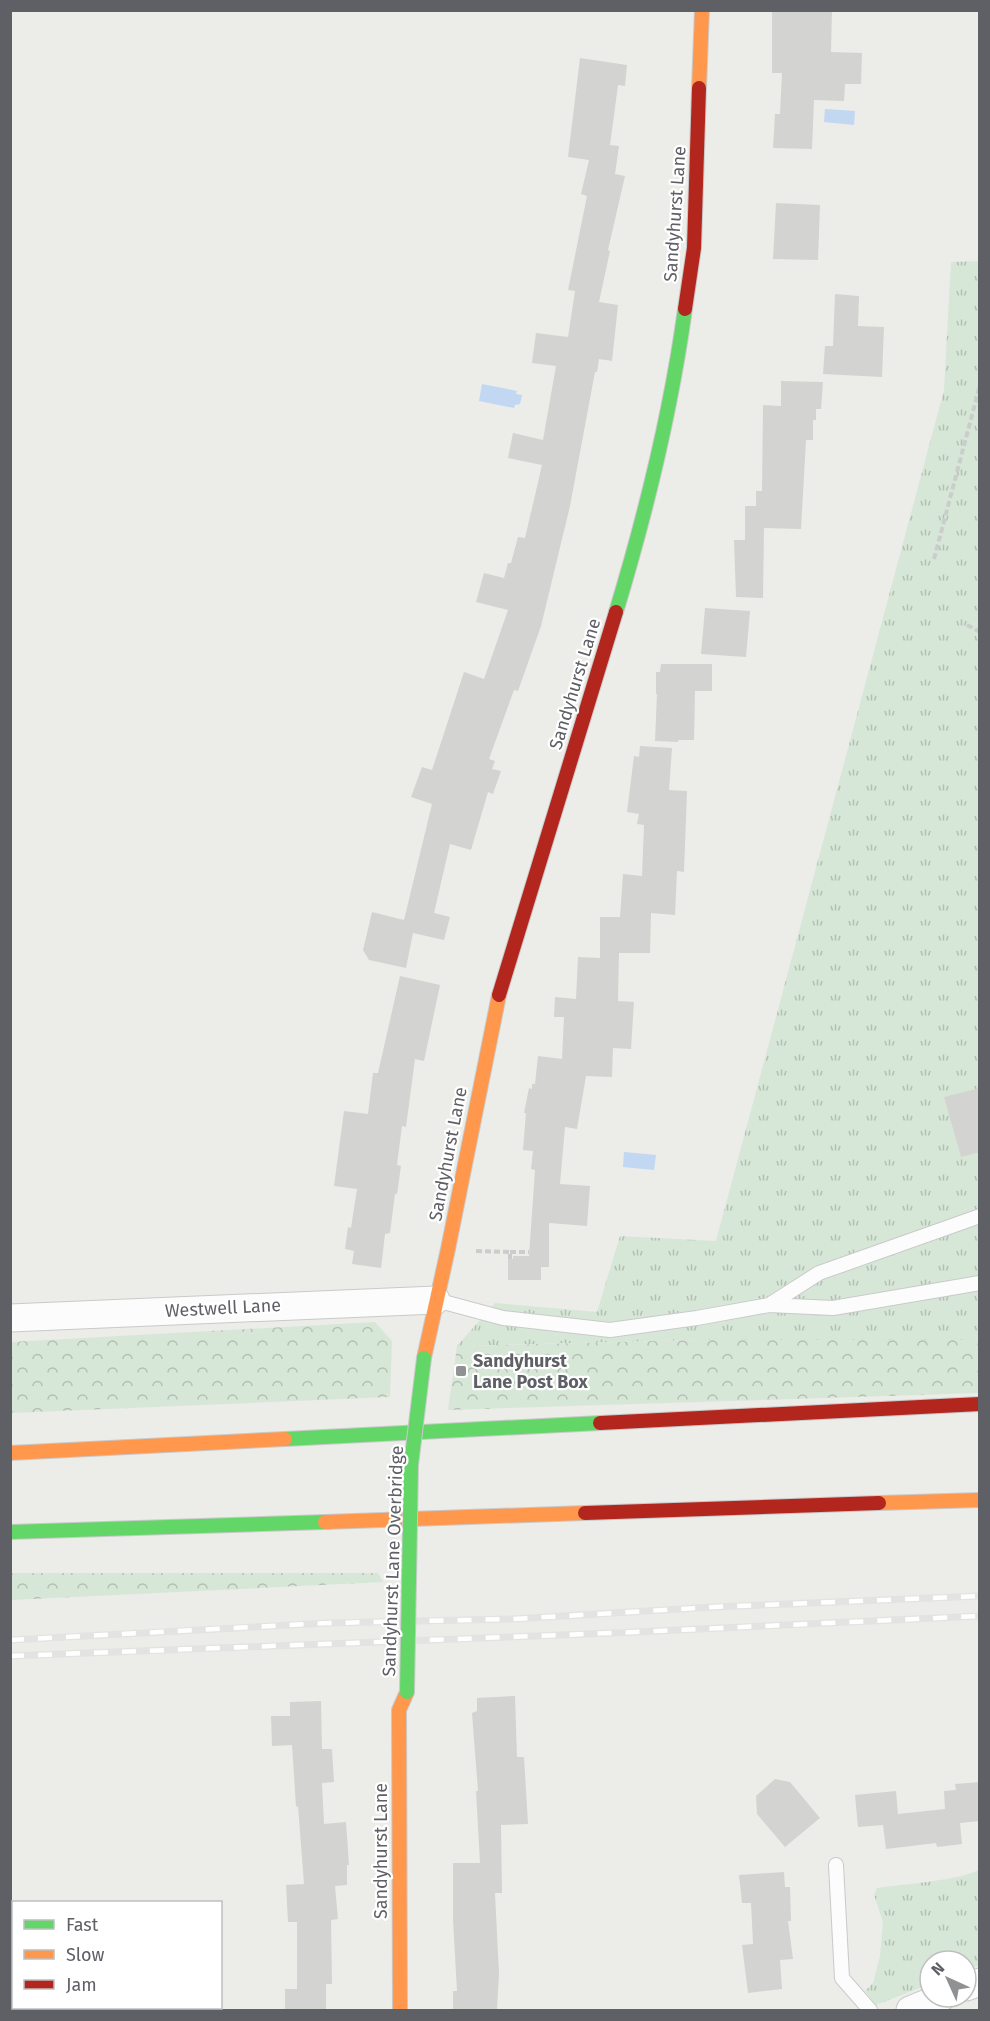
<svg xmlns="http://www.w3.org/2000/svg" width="990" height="2021" viewBox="0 0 990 2021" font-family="'Fira Sans',sans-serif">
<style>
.grass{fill:url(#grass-tufts)}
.forest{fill:url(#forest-crowns)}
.water{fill:#c1d7f2}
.building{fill:#d3d3d1}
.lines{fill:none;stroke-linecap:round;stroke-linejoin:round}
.lane-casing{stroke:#c9caca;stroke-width:16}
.street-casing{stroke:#c9caca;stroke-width:29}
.fast-casing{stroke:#c9c9ca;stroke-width:16}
.slow-casing{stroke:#c9c9ca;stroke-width:16}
.jam-casing{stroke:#c9c9ca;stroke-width:16}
.path{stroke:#cacdcc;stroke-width:4;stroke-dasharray:6 3;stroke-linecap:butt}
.lane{stroke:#fcfcfc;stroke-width:14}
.street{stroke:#fcfcfc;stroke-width:27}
.fast{stroke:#63d668;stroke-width:14}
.slow{stroke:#ff974d;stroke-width:14}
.jam{stroke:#b3261e;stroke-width:14}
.rail-casing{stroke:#e3e3e2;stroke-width:7}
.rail{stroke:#fff;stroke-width:4.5;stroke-dasharray:14;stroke-linecap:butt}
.fast-bridge-casing{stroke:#c9c9ca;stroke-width:16;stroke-linecap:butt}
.fast-bridge{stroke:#63d668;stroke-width:14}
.poi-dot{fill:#909193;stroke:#fff;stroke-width:2}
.labels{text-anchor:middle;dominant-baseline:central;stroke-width:4.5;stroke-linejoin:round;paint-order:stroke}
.street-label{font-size:18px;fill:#5e6065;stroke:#fff}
.poi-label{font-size:18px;font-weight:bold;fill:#5e6065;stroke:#fff;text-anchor:start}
</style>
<defs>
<pattern id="grass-tufts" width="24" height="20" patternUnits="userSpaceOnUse" patternTransform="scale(1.5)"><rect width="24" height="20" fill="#d7e7d7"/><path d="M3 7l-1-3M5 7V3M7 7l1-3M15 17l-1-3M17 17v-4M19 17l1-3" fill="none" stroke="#b2bfb2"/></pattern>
<pattern id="forest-crowns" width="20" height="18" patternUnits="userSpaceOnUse" patternTransform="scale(1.5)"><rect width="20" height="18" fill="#d7e7d7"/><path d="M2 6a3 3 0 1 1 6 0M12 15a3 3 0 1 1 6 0" fill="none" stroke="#b2bfb2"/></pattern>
</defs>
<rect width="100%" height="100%" fill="#ecece8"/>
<path class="grass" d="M979,261V1340H699L457,1346L495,1303L597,1312L620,1236L716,1241L944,390L951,262Z
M979,1870V1965L966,1971V1961H930V1984L876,2005L865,1991L873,1983L880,1956L883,1922L874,1895L877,1888C905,1884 955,1881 979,1870Z"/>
<path class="forest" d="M375,1322L392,1341L390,1397L11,1413V1342Z
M699,1340H979V1393L448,1410L457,1346Z
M10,1573H378L383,1582L11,1600Z"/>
<path class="water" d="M825,109L855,111L854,125L824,122Z
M482,384L517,391L516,394L522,395L520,404L515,405L514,408L479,401Z
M624,1152L656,1155L654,1170L623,1167Z"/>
<path class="building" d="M772,10H832L831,52L862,53L861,84H845L844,101L814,100L812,149L773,148L775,114H780L782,73H772Z
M580,58L627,65L625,86L618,85L610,145L619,146L615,174L625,176L608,250L610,251L599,302L618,305L612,361L599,359L597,372H595L570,506L541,626L518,691L514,690L489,759L495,761L492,769L501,771L493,794L488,792L471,850L450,844L434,913L450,917L444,940L413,933L406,968L369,960L363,950L372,912L404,920L432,804L411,797L422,767L432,770L464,672L484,679L508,610L476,602L484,573L504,578L508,563H511L518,537L525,538L542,465L508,458L513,433L543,440L556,366L532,363L536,333L568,337L575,291L568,290L587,196L581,194L589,160L568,157Z
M776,203L820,205L818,260L773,259Z
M835,294L859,296L858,326L884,327L882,377L823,374L825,346H833Z
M781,381L823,382L821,409H816V420H813V440H806L801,529L764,528L763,598L736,597L734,540H745V506H756V491H762L763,405L781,406Z
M705,608L750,611L746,657L701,654Z
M661,664H712V691H695L694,740H678V742L655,741L657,694H656V672H660Z
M640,746L672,748L669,790L687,791L684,872L677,871L675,915L651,913L650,953H619L618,1001L634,1002L631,1049L613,1048L612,1077L586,1076L577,1129L565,1127L560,1184L590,1186L587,1226L549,1223V1267H541V1280H508V1259H513V1256H529L535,1170L531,1169L533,1151L523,1150L526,1113H524L529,1088L532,1089V1084H535L538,1056L562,1059L564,1017H554L555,997L576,999L578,957L600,958V917H620L623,874L642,876L644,825L637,824L639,814L627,812L634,756L639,757Z
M400,976L440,985L424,1061L415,1059L406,1127L402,1126L397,1165L401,1166L397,1194H395L390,1233L385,1234L381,1268L352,1264L354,1251L345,1249L348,1227L351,1228L357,1189L334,1186L344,1111L368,1114L373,1073H378Z
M980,1088V1152L961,1157L944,1097Z
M515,1696L517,1757H524L528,1824L501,1825L502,1893H495L499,1974L497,2010H453V1991H457L453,1920V1863H480L476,1791H478L472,1713L477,1711V1698Z
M321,1701L322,1749H332L334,1782L322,1783L324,1824L346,1822L349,1865H347V1885L335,1886L338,1919L331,1920L332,1984H326V2010H285V1989H297V1922H288L286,1885L304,1884L298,1806L296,1807L292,1745L272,1746L271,1716H290V1702Z
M775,1779L790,1782L820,1818L785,1847L757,1814L756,1796Z
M980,1782V1821L960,1823L962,1844L937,1847L936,1843L886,1849L883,1825L858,1827L855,1795L896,1791L898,1814L945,1809L944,1791L956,1790L955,1784Z
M784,1872L785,1887H790L791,1921H788L793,1959L780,1960L782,1989L748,1993L742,1945L753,1944L751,1903H742L739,1875Z"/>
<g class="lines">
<defs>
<path id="lane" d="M436,1300L503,1318L610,1330L697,1318L769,1305L833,1308L980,1283
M769,1305L819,1273L980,1216
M836,1865L842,1978L870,2010"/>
<path id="street" d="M10,1318L436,1300
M966,1987L980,1982
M910,2010L942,1997"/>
<path id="fast" d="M616,612C646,513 671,411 685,309
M285,1439L600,1423
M10,1532L325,1522"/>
<path id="slow" d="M699,88L702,10
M424,1358L448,1249L499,995
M10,1453L285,1439
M879,1503L980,1500
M325,1522L585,1513
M400,2010L399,1710L407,1692"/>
<path id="jam" d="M685,309L694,248L699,88
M499,995L616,612
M600,1423L980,1404
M585,1513L879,1503"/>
</defs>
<use href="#lane" class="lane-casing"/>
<use href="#street" class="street-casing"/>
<use href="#fast" class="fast-casing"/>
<use href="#slow" class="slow-casing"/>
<use href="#jam" class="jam-casing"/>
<path class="path" d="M934,559L980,385
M967,625L980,632
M476,1251L510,1252V1259
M510,1252H529"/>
<use href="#lane" class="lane"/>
<use href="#street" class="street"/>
<use href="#fast" class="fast"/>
<use href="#slow" class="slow"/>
<use href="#jam" class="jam"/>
<defs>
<path id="rail" d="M10,1640L329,1623L513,1619L714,1607L980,1596
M10,1656L613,1633L980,1616"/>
</defs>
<use href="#rail" class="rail-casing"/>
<use href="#rail" class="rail"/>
<defs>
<path id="fast-bridge" d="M407,1692L411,1465L424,1358"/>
</defs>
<use href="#fast-bridge" class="fast-bridge-casing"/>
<use href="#fast-bridge" class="fast-bridge"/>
</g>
<rect class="poi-dot" x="455" y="1365" width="12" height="12" rx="3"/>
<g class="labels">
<g class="street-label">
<text transform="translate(675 214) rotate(-86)">Sandyhurst Lane</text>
<text transform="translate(575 684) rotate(-73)">Sandyhurst Lane</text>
<text transform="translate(448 1154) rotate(-79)">Sandyhurst Lane</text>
<text transform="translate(223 1308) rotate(-3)">Westwell Lane</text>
<text transform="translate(393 1561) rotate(-88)">Sandyhurst Lane Overbridge</text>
<text transform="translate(381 1851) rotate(-90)">Sandyhurst Lane</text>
</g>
<g class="poi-label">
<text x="473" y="1361">Sandyhurst<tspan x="473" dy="21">Lane Post Box</tspan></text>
</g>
</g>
<rect width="990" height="2021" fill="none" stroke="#5e6065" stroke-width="24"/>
<rect x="12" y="1901" width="210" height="108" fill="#ffffff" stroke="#bfbfc1" stroke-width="1.5"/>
<rect x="24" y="1920" width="30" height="9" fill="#63d668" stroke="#bfbfc1" stroke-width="1.5"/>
<text x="66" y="1931" font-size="18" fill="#5e6065">Fast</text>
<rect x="24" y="1950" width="30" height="9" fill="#ff974d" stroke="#bfbfc1" stroke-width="1.5"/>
<text x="66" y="1961" font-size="18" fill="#5e6065">Slow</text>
<rect x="24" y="1980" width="30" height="9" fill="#b3261e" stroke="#bfbfc1" stroke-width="1.5"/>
<text x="66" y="1991" font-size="18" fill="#5e6065">Jam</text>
<g transform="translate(948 1979) rotate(315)"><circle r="28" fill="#ffffff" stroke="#bfbfc1" stroke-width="1.5"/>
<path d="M0-4.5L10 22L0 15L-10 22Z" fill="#909193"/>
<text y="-9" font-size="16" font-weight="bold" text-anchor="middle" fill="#5e6065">N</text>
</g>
</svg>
